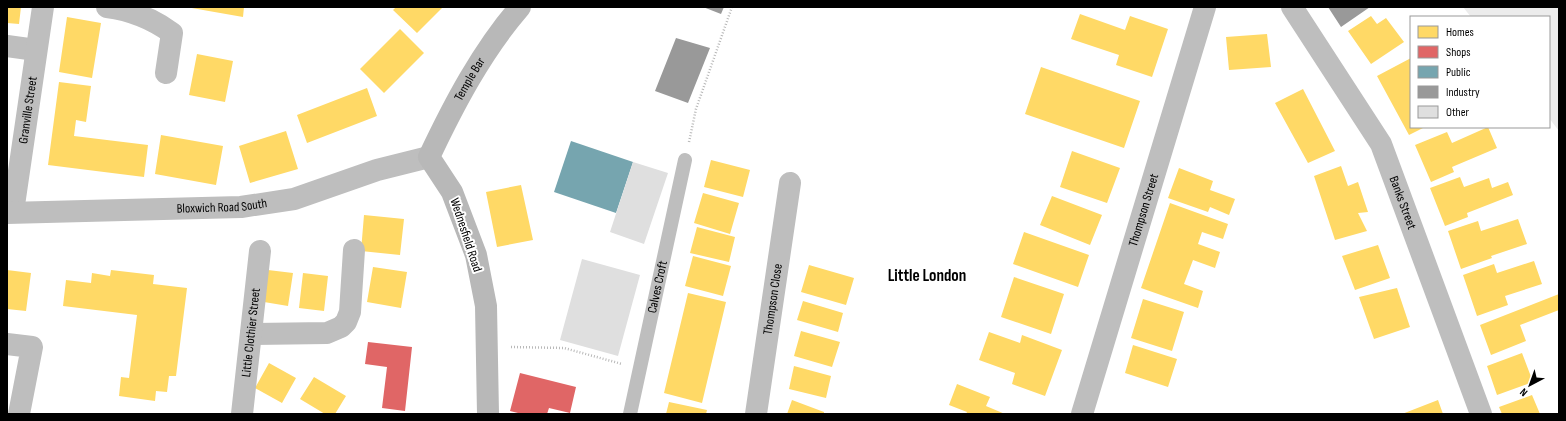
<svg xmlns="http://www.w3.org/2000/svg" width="1566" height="421" viewBox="0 0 1566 421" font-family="'Sofia Sans Condensed',sans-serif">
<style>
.green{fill:#ececec}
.homes{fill:#ffd966}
.shops{fill:#e06666}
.public{fill:#76a5af}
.industry{fill:#999}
.building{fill:#dfdfdf}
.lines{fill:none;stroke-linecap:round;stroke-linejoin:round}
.path{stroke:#b9b9b9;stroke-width:2.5;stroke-dasharray:1 2;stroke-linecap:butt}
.service{stroke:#bebebe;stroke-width:14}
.minor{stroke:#bebebe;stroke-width:22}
.tertiary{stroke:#bebebe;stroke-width:22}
.secondary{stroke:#b8b8b8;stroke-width:22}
.labels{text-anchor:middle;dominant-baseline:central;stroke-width:4;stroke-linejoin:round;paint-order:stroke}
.street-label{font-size:13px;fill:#000;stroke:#fff}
.district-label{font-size:17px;font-weight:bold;fill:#000;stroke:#fff}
</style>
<rect width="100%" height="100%" fill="#fff"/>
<path class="green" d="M1463,7H1559V131L1549,118V17H1471Z"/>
<path class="homes" d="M7,7H21L19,24L7,23Z
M186,7H244L243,17Z
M396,7H443L417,33L393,10Z
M1080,14L1125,30L1130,16L1168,29L1152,77L1116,65L1119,55L1071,39Z
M1371,16L1377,24L1386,18L1404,42L1371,64L1348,31Z
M67,17L101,23L92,78L59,72Z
M400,29L424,53L384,93L360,69Z
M1267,34L1271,67L1229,70L1226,37Z
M197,54L233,61L225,102L189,95Z
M1411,58V127H1425L1409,135L1377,76Z
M1041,67L1140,101L1124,148L1025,114Z
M59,82L91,86L86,122L76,120L74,136L148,145L144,177L48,165Z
M367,88L377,116L307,143L297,115Z
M1303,89L1335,151L1308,163L1275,103Z
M1488,127L1497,148L1452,167L1454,172L1431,182L1415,145L1447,132L1452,143Z
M286,131L298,169L250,183L239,146Z
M161,135L223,146L216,185L155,174Z
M1072,151L1120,168L1107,203L1060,187Z
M711,160L750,170L743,197L704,187Z
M1341,166L1348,186L1358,182L1368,212L1358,213L1367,231L1335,240L1314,176Z
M1179,168L1213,181L1210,190L1235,199L1229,215L1210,207L1208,212L1168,198Z
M1460,177L1464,187L1489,178L1492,188L1508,182L1513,195L1467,213L1468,217L1445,226L1430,188Z
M521,185L533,240L497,247L486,192Z
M703,193L739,203L730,234L694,223Z
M1052,196L1102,215L1090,245L1040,225Z
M1170,203L1228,224L1223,239L1202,232L1198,244L1220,252L1215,268L1193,260L1184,284L1203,291L1198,308L1141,288Z
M364,215L404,219L400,255L361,251Z
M1518,219L1527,244L1491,256L1492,258L1461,269L1448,231L1478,221L1481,231Z
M697,227L735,237L729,262L690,253Z
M1024,232L1089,255L1078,287L1013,264Z
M1378,245L1390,278L1355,290L1342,256Z
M693,256L731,266L723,296L685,286Z
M1534,261L1542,284L1505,296L1508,305L1477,316L1463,275L1494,264L1497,273Z
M809,265L854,278L846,305L801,292Z
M373,267L407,272L401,308L367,302Z
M7,270L31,273L26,311L7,309Z
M111,270L154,275L153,284L187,288L176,376H169L167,392L156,391L155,401L119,396L121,377L129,378L137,315L63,306L66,280L91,283L92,273L110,276Z
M268,270L293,273L288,306L264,302Z
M303,273L328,276L324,311L299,308Z
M1014,277L1064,294L1051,334L1001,317Z
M1397,288L1410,327L1374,339L1359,297Z
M688,293L726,302L702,403L664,393Z
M1559,294V310L1520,325L1526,341L1491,355L1480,325Z
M1143,299L1184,312L1172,351L1131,338Z
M803,301L843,313L838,332L797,320Z
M801,331L840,342L832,367L794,356Z
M989,332L1020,343L1022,335L1062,350L1045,396L1012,384L1015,373L979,360Z
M1133,345L1177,359L1168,387L1125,373Z
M1522,353L1533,382L1497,395L1487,366Z
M269,363L296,378L282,403L255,388Z
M794,366L831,376L826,398L789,389Z
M314,377L346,396L335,414H325L300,399Z
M957,384L990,397L986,406L1005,414H966L967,412L949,405Z
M1532,395L1540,414H1502L1499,407Z
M792,400L824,412V414H787Z
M1438,400L1443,414H1402Z
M669,402L707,410L706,414H666Z"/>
<path class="shops" d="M368,342L412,347L405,411L382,408L387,367L365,364Z
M520,373L576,387L570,413L549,408L547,414H522L510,411Z"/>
<path class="public" d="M571,141L633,162L616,213L554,192Z"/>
<path class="industry" d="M703,7H724L721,14Z
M1328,7H1370L1341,27Z
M676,38L710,48L688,103L655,91Z"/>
<path class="building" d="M633,162L668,173L644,244L610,232Z
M582,259L640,275L618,356L560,340Z"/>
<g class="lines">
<path class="path" d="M689,142L696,109L732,7
M511,347L564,348L622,364"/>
<path class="service" id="s1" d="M630,414L685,160"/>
<g class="minor">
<path d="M107,7C130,10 153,19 172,33L166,73"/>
<path id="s2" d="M1292,7L1381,144L1481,414"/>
<path d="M7,46L36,50"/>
<path id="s3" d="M13,212L43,7"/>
<path d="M251,334L327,333L341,327L346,322L350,312L354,250"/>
<path d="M7,344L32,347L19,414"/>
<path id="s4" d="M242,414L260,251"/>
<path id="s5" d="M756,414L790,183"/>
<path id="s6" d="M1082,414L1205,7"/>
</g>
<path class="tertiary" id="s7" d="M7,213L241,207L294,199L377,170L429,157"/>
<path class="secondary" id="s8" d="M488,414L486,306L476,255L452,192L429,157C454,104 482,51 520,7"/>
</g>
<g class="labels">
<g class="street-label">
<text stroke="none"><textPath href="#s8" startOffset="357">Temple Bar</textPath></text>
<text stroke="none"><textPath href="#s3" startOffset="103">Granville Street</textPath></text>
<text stroke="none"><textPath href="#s2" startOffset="226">Banks Street</textPath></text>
<text stroke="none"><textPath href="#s7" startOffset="215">Bloxwich Road South</textPath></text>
<text stroke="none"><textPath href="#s6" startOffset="213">Thompson Street</textPath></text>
<text transform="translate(466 235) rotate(72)">Wednesfield Road</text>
<text stroke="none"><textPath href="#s1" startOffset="130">Calves Croft</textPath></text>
<text stroke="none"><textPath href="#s5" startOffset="116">Thompson Close</textPath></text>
<text stroke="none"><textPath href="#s4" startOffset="82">Little Clothier Street</textPath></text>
</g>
<g class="district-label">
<text x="927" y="276">Little London</text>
</g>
</g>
<rect width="1566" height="421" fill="none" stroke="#000000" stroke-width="16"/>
<rect x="1410" y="16" width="140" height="112" fill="#ffffff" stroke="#999999"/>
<rect x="1418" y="26" width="20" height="12" fill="#ffd966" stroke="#999999"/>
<text x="1446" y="36" font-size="12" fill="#000000">Homes</text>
<rect x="1418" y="46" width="20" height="12" fill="#e06666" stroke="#999999"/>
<text x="1446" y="56" font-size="12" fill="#000000">Shops</text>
<rect x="1418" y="66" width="20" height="12" fill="#76a5af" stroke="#999999"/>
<text x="1446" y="76" font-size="12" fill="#000000">Public</text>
<rect x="1418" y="86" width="20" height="12" fill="#999999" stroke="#999999"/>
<text x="1446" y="96" font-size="12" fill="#000000">Industry</text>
<rect x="1418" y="106" width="20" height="12" fill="#dfdfdf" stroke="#999999"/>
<text x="1446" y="116" font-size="12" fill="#000000">Other</text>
<g transform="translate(1530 385) rotate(221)" stroke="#ffffff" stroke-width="3" paint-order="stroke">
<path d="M0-3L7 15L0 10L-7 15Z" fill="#000000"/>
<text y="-6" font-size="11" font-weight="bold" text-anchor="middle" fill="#000000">N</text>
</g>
</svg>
